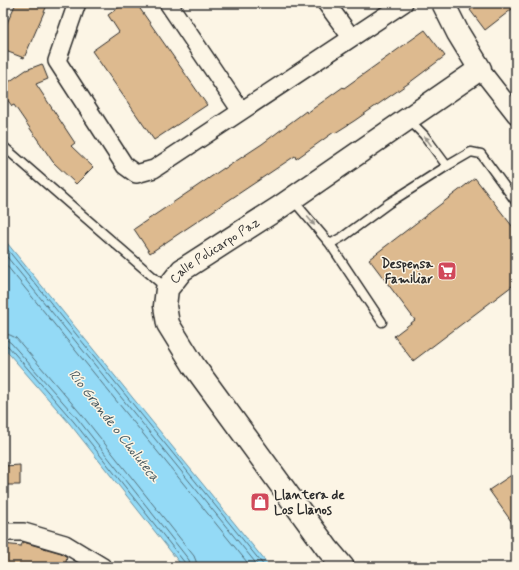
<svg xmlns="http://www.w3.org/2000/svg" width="519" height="570" viewBox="0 0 519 570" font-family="Mynerve,sans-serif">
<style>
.water{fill:#94daf6;stroke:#6a94a5}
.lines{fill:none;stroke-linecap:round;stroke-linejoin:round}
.shore{stroke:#55717c;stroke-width:1}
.building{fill:#ddba8f;stroke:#2b2b2b}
.lane-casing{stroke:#2b2b2b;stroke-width:11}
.street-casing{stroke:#2b2b2b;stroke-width:20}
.secondary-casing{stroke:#2b2b2b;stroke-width:25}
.lane{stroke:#fcf5e5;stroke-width:8}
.street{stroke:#fcf5e5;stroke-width:17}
.secondary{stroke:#fcf5e5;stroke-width:22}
.oneway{fill:#949088}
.labels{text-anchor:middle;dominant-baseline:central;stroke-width:3;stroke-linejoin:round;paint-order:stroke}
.street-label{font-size:13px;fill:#2b2b2b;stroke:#fcf5e5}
.poi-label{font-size:13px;font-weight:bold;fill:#2b2b2b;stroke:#fcf5e5;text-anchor:end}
.water-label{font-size:14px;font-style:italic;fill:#45575e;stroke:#fcf5e5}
</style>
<rect width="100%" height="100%" fill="#fcf5e5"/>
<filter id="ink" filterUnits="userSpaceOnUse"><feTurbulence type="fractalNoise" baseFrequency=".025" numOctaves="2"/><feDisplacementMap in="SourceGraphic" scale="8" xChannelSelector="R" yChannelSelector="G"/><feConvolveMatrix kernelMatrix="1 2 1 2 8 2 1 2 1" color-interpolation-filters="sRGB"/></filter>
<g filter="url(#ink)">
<path class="water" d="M3,238L270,567H183L70,424L3,347Z"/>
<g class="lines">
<path class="shore" d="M3,244L265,567
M3,252L259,567
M3,261L251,567
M3,334L10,335L16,338L82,415L194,556L196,561L197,567
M3,340H7L11,343L77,418L189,560L191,567
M3,345L8,346L74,422L185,563L186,567"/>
</g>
<path class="building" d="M16,3H48L24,58L3,50V32Z
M125,3H136L207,105L154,140L92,51L119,32L108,15Z
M479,3H516V6L485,30L470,10Z
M425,30L445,56L409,83L354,121L335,133L334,132L296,159L295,156L150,253L134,229L224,168V169L262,144L306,111L307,113L343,87L344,88Z
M42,64L48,79L36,84L75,143L71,146L93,167L76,184L53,162L14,105L12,106L6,98L3,99V86L26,70Z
M475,178L516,231V283L413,361L394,336L415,320L369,259Z
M20,465V485H3V466Z
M516,472V528L489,490Z
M23,542L61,553L67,557L65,567H3V544L21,546Z"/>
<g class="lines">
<defs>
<path id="lane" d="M408,119L424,135L447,166
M3,146L166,288
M293,200L330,244L382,322
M330,244L344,236L389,203L447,166L471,152L481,154L516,202"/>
<path id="street" d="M77,3L57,61L125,166L136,174L154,169L404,3
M168,3L241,111
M326,3L351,37
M480,69L516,115
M3,532H24L65,544L103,567"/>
<g id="secondary">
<path id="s1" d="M343,567L327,548L194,366L168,324L165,306L167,289L182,270L280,207L480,69L458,33L443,3"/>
</g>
</defs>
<use href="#lane" class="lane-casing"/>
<use href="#street" class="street-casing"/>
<use href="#secondary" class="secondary-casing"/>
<use href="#lane" class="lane"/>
<use href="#street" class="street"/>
<use href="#secondary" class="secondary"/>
</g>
<defs><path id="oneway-solid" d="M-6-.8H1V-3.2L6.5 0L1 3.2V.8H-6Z"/></defs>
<g class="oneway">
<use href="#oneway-solid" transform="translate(428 141) rotate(-126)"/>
<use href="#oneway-solid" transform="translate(311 221) rotate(50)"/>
</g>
</g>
<defs>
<symbol id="supermarket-square" viewBox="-11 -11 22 22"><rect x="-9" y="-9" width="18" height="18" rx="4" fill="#d1495b" stroke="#fcf5e5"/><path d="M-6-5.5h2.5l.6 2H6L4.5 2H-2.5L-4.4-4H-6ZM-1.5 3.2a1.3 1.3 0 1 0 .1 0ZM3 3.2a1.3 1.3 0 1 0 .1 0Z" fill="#fff"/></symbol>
<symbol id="shop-square" viewBox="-11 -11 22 22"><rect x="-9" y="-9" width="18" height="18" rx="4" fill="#d1495b" stroke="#fcf5e5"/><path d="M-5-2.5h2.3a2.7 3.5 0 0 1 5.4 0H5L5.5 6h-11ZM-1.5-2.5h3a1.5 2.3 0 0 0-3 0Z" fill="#fff"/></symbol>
</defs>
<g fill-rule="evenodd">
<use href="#supermarket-square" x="436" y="260" width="22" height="22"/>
<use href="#shop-square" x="249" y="491" width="22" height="22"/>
</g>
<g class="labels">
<g class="street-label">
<text stroke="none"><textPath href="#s1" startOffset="397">Calle Policarpo Paz</textPath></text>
</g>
<g class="poi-label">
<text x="433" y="264">Despensa<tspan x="433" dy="15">Familiar</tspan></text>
<text x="274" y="495" text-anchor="start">Llantera de<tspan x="274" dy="15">Los Llanos</tspan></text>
</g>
<g class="water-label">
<text transform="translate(114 426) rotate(52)">Río Grande o Choluteca</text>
</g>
</g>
<rect width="519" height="570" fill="none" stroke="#fcf5e5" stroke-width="16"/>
<rect x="8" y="8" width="503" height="554" fill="none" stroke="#2b2b2b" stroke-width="1.5" filter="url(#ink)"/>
</svg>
